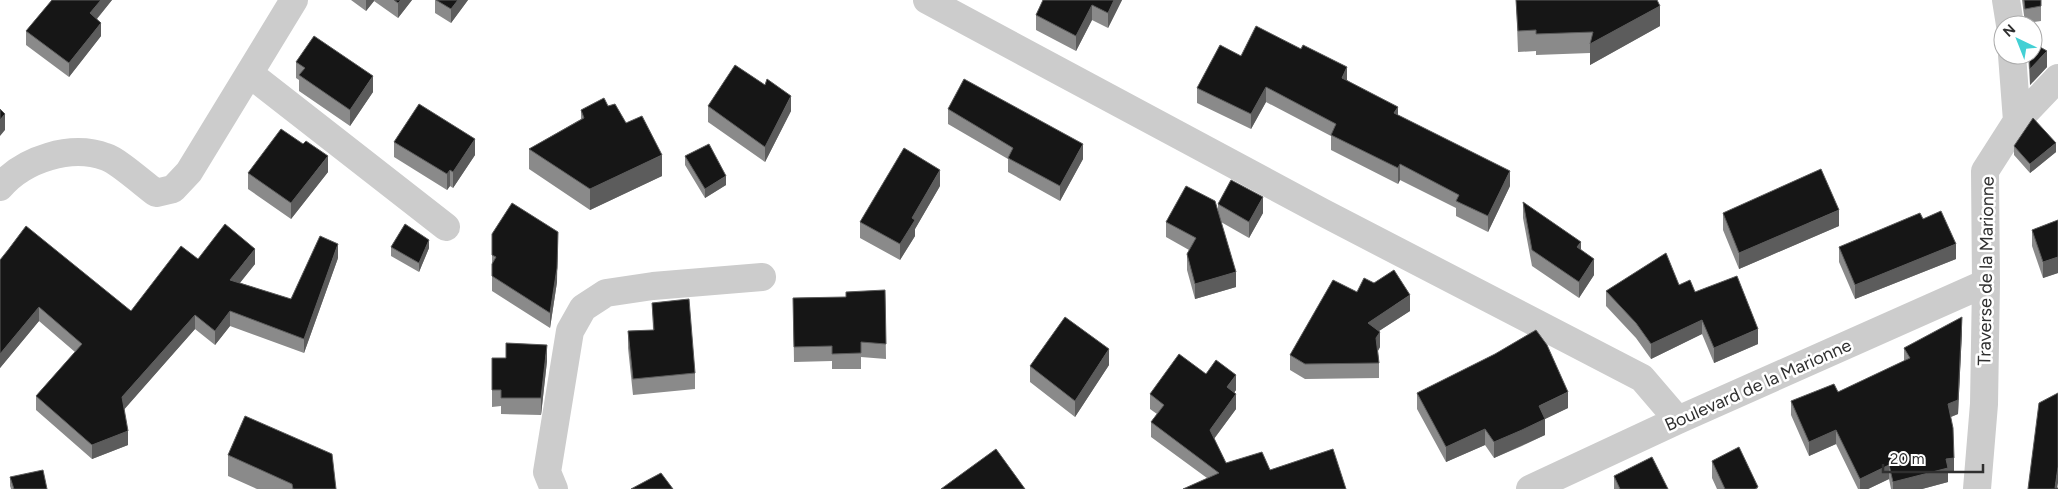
<svg xmlns="http://www.w3.org/2000/svg" width="2058" height="489" viewBox="0 0 2058 489" font-family="Figtree,sans-serif">
<style>
.lines{fill:none;stroke-linecap:round;stroke-linejoin:round}
.minor{stroke:#ccc;stroke-width:28}
.wall{fill:#8a8a8a}
.shaded-wall{fill:#5c5c5c}
.building{fill:#161616;stroke:#5c5c5c}
.labels{text-anchor:middle;dominant-baseline:central;stroke-width:5;stroke-linejoin:round;paint-order:stroke}
.street-label{font-size:18px;fill:#2f2f2f;stroke:#fff}
</style>
<rect width="100%" height="100%" fill="#fff"/>
<g class="lines">
<path class="minor" d="M927,0L1322,212L1642,378L1678,420
M2006,0L2010,25
M2012,55L2017,121
M250,74L446,227
M0,187C24,159 71,144 106,157C117,160 145,185 156,193L173,189L189,172L294,0
M554,489L547,472L570,331L583,308L606,293L653,286L762,277
M1530,489L1678,420L1986,283
M1977,489L1984,404L1986,283L1985,171L2017,121L2058,78"/>
</g>
<path class="wall" d="M52,0H112L97,19L101,36L69,77L26,45V31Z
M351,0H412L398,18L374,1L366,11Z
M435,0H468L451,23L435,13Z
M1043,0H1122L1108,28L1092,20L1076,51L1036,30V15Z
M1516,0H1657L1660,26L1590,65V53L1536,55V51L1518,52Z
M2022,0H2041V21L2025,23Z
M2028,55H2033L2047,67L2030,85Z
M296,62L373,92L350,126L299,91V80L296,78Z
M1347,80L1398,115L1510,186L1488,232L1456,216V208L1400,180L1398,184L1331,150V136L1266,102L1251,129L1197,103V88Z
M608,106L626,123L662,176L590,210L529,169V149L581,119V110Z
M708,106L791,111L765,162L708,122Z
M948,109L1083,159L1060,201L1008,172V159L948,124Z
M394,142L475,155L453,188L450,186L447,190L394,157Z
M2014,146L2056,152L2030,173L2014,155Z
M685,156L726,185L705,198L685,165Z
M328,172L291,219L248,189V173Z
M940,186L915,229V236L900,260L860,238V222Z
M1523,202L1581,249L1594,275L1579,298L1532,266L1523,218Z
M1218,204L1263,213L1249,238L1221,222L1236,287L1195,299L1187,270V254L1189,250L1166,237V222L1218,212Z
M1723,213L1839,226L1739,269L1723,230Z
M1923,219L1956,259L1855,299L1839,262V247Z
M2058,220V273L2043,278L2032,246V230Z
M492,234L557,282L550,328L492,291Z
M391,247L429,248L419,272L391,256Z
M338,258L304,353L230,326L215,345L195,329L124,409L128,445L92,459L36,410V396L75,352L39,321L0,368V260L131,311L198,259L255,264L240,283L291,299Z
M1679,285L1695,292L1758,344L1714,363L1702,334L1651,359L1636,338L1606,306V291Z
M885,290L886,359L861,357V369H832V361L794,362L793,298L846,297Z
M1357,292L1410,311L1379,331L1380,347L1378,351L1379,363V378L1305,379L1290,370V355Z
M652,303L695,373V389L633,395L628,348V331L653,330Z
M1962,331L1958,414L1951,417L1954,472L1948,473V482L1922,489H1891L1889,479L1868,489H1858L1836,444L1809,456L1791,415V401L1838,392L1904,361V348Z
M492,358L547,361L541,415L501,414V406L492,407Z
M1109,365L1075,417L1030,382V366Z
M1206,374L1236,390L1234,393L1236,409L1214,439L1226,463L1270,470L1346,489L1207,478L1151,437V422L1157,414L1150,409V394Z
M1417,393L1568,408L1544,419L1545,435L1522,446L1494,458L1485,445L1446,462L1417,409Z
M228,455L336,489H257L228,476Z
M1712,461L1758,489H1717L1712,478Z
M1614,476L1620,489H1614Z
M10,477L47,489H11L10,486Z"/>
<path class="shaded-wall" d="M101,0H112L90,27V13Z
M366,0H374V1L366,11Z
M401,0H412L398,18V3Z
M458,0H468L451,23V9Z
M1114,0H1122L1108,28V13Z
M1092,5V20L1076,51V36Z
M1660,6V26L1590,65V44Z
M101,23V36L69,77V63Z
M2047,51V67L2030,85V69Z
M1347,67V83L1342,78Z
M373,76V92L350,126V110Z
M1266,87V102L1251,129V114Z
M791,96V111L765,162V147Z
M1398,107V123L1394,113Z
M5,114V130L0,136V120Z
M475,139V155L453,188V172Z
M2056,143V152L2030,173V164Z
M1083,144V159L1060,201V186Z
M662,155V176L590,210V189Z
M328,156V172L291,219V203Z
M1400,164V180L1398,184V168Z
M450,170V186L447,190V174Z
M940,170V186L915,229V236L900,260V244L912,218Z
M1510,171V186L1488,232V216Z
M726,176V185L705,198V189Z
M1263,197V213L1249,238V222Z
M1839,210V226L1739,269V253Z
M558,232L557,282L550,328V313Z
M429,240V248L419,272V263Z
M1581,242V258L1577,247Z
M338,244V258L304,353V339Z
M1956,244V259L1855,299V285Z
M255,249V264L230,295V280Z
M2058,257V273L2043,278V262Z
M1594,259V275L1579,298V282Z
M1236,272V287L1195,299V284Z
M1410,295V311L1368,338V323Z
M39,307V321L0,368V354Z
M230,311V326L215,345V331Z
M195,315V329L122,412V397Z
M1962,317V331L1958,414L1948,418V404Z
M1702,320V334L1651,359V344Z
M1758,329V344L1714,363V348Z
M1380,332V347L1376,354V338Z
M547,345V361L541,415V398Z
M1109,349V365L1075,417V401Z
M1236,375V390L1227,402V387Z
M1568,392V408L1539,422V406Z
M1236,394V409L1210,444V430Z
M1545,419V435L1494,458V442Z
M1485,429V445L1446,462V447Z
M1836,430V444L1809,456V442Z
M128,431V445L92,459V445Z
M1954,458V472L1948,473V482L1922,489H1893V482L1946,459Z
M1889,465V479L1868,489H1860V479Z
M2058,467V483L2057,489H2055Z"/>
<path class="building" d="M52,0H101L90,13L101,23L69,63L26,31Z
M394,0H401L398,3Z
M436,0H458L451,9Z
M1043,0H1114L1108,13L1092,5L1076,36L1036,15Z
M1516,0H1657L1660,6L1590,44L1593,32L1536,34V30L1518,31Z
M2024,0H2041V6L2025,9Z
M1256,26L1301,49L1303,45L1347,67L1342,78L1398,107L1394,113L1510,171L1488,216L1456,201L1459,195L1400,164L1398,168L1331,135L1336,124L1266,87L1251,114L1197,88L1220,45L1241,56Z
M314,36L373,76L350,110L299,75L305,68L296,62Z
M2033,43L2047,51L2030,69L2029,55H2033Z
M735,65L765,85L767,79L791,96L765,147L708,106Z
M964,79L1083,144L1060,186L1008,158L1013,148L948,109Z
M604,98L608,106L615,104L626,123L642,116L662,155L590,189L529,149L584,118L581,110Z
M419,104L475,139L453,172L450,170L447,174L394,142Z
M0,109L5,114L0,120Z
M2033,118L2056,143L2030,164L2014,146Z
M281,129L303,144L306,141L328,156L291,203L248,173Z
M709,144L726,176L705,189L685,156Z
M904,148L940,170L912,218L915,220L900,244L860,222Z
M1821,169L1839,210L1739,253L1723,213Z
M1231,180L1263,197L1249,222L1218,204Z
M1186,186L1215,201L1236,272L1195,284L1187,254L1196,238L1166,222Z
M1523,202L1581,242L1577,247L1594,259L1579,282L1532,250Z
M512,203L558,232L557,268L550,313L492,276V264L496,257L492,255V234Z
M1941,211L1956,244L1855,285L1839,247L1920,213L1923,219Z
M2058,220V257L2043,262L2032,230Z
M225,224L255,249L230,280L291,299L320,236L338,244L304,339L230,311L215,331L195,315L122,397L128,431L92,445L36,396L82,344L39,307L0,354V260L8,250L26,226L131,311L181,246L198,259Z
M405,224L429,240L419,263L391,247Z
M1666,253L1679,285L1690,280L1695,292L1737,276L1758,329L1714,348L1702,320L1651,344L1636,323L1606,291Z
M1394,270L1410,295L1368,323L1380,332L1376,338L1379,363L1305,364L1290,355L1333,280L1357,292L1364,278L1374,283Z
M885,290L886,344L861,342V353L832,354V346L794,347L793,298L846,297V292Z
M689,299L695,373L633,379L628,331L654,330L652,303Z
M1065,317L1109,349L1075,401L1030,366Z
M1962,317L1958,400L1948,404L1953,428L1954,458L1946,459L1948,468L1893,482L1889,465L1860,479L1836,430L1809,442L1791,401L1834,384L1838,392L1910,358L1904,348Z
M1536,330L1547,345L1568,392L1539,406L1545,419L1522,430L1494,442L1485,429L1446,447L1417,393L1495,354Z
M506,343L547,345L541,398H501V390H492V358H506Z
M1179,354L1206,374L1216,360L1236,375L1227,387L1236,394L1210,430L1226,463L1262,452L1270,470L1333,449L1346,489H1183L1219,473L1151,422L1164,405L1150,394Z
M2058,393V467L2055,488H2058V489H2028L2039,403Z
M245,416L332,454L336,489H293L292,484L228,455Z
M1739,447L1758,487L1755,489H1725L1712,461Z
M996,449L1025,489H941Z
M1652,457L1668,489H1620L1614,476Z
M43,470L47,489H14L10,477Z
M661,473L673,489H631Z"/>
<g class="labels">
<g class="street-label">
<text transform="translate(1986 271) rotate(-89)">Traverse de la Marionne</text>
<text transform="translate(1758 385) rotate(-24)">Boulevard de la Marionne</text>
</g>
</g>
<g transform="translate(2018 40) rotate(317)"><circle r="24" fill="#ffffff" stroke="#acacac"/>
<path d="M0-4L9 19L0 12L-9 19Z" fill="#43d0d4"/>
<text y="-8" font-size="14" font-weight="bold" text-anchor="middle" fill="#2f2f2f">N</text>
</g>
<path d="M1883 464v8h100v-8" fill="none" stroke="#2f2f2f" stroke-width="2.5"/>
<text x="1890" y="464" font-size="15" fill="#2f2f2f" stroke="#ffffff" stroke-width="4" paint-order="stroke">20 m</text>
</svg>
